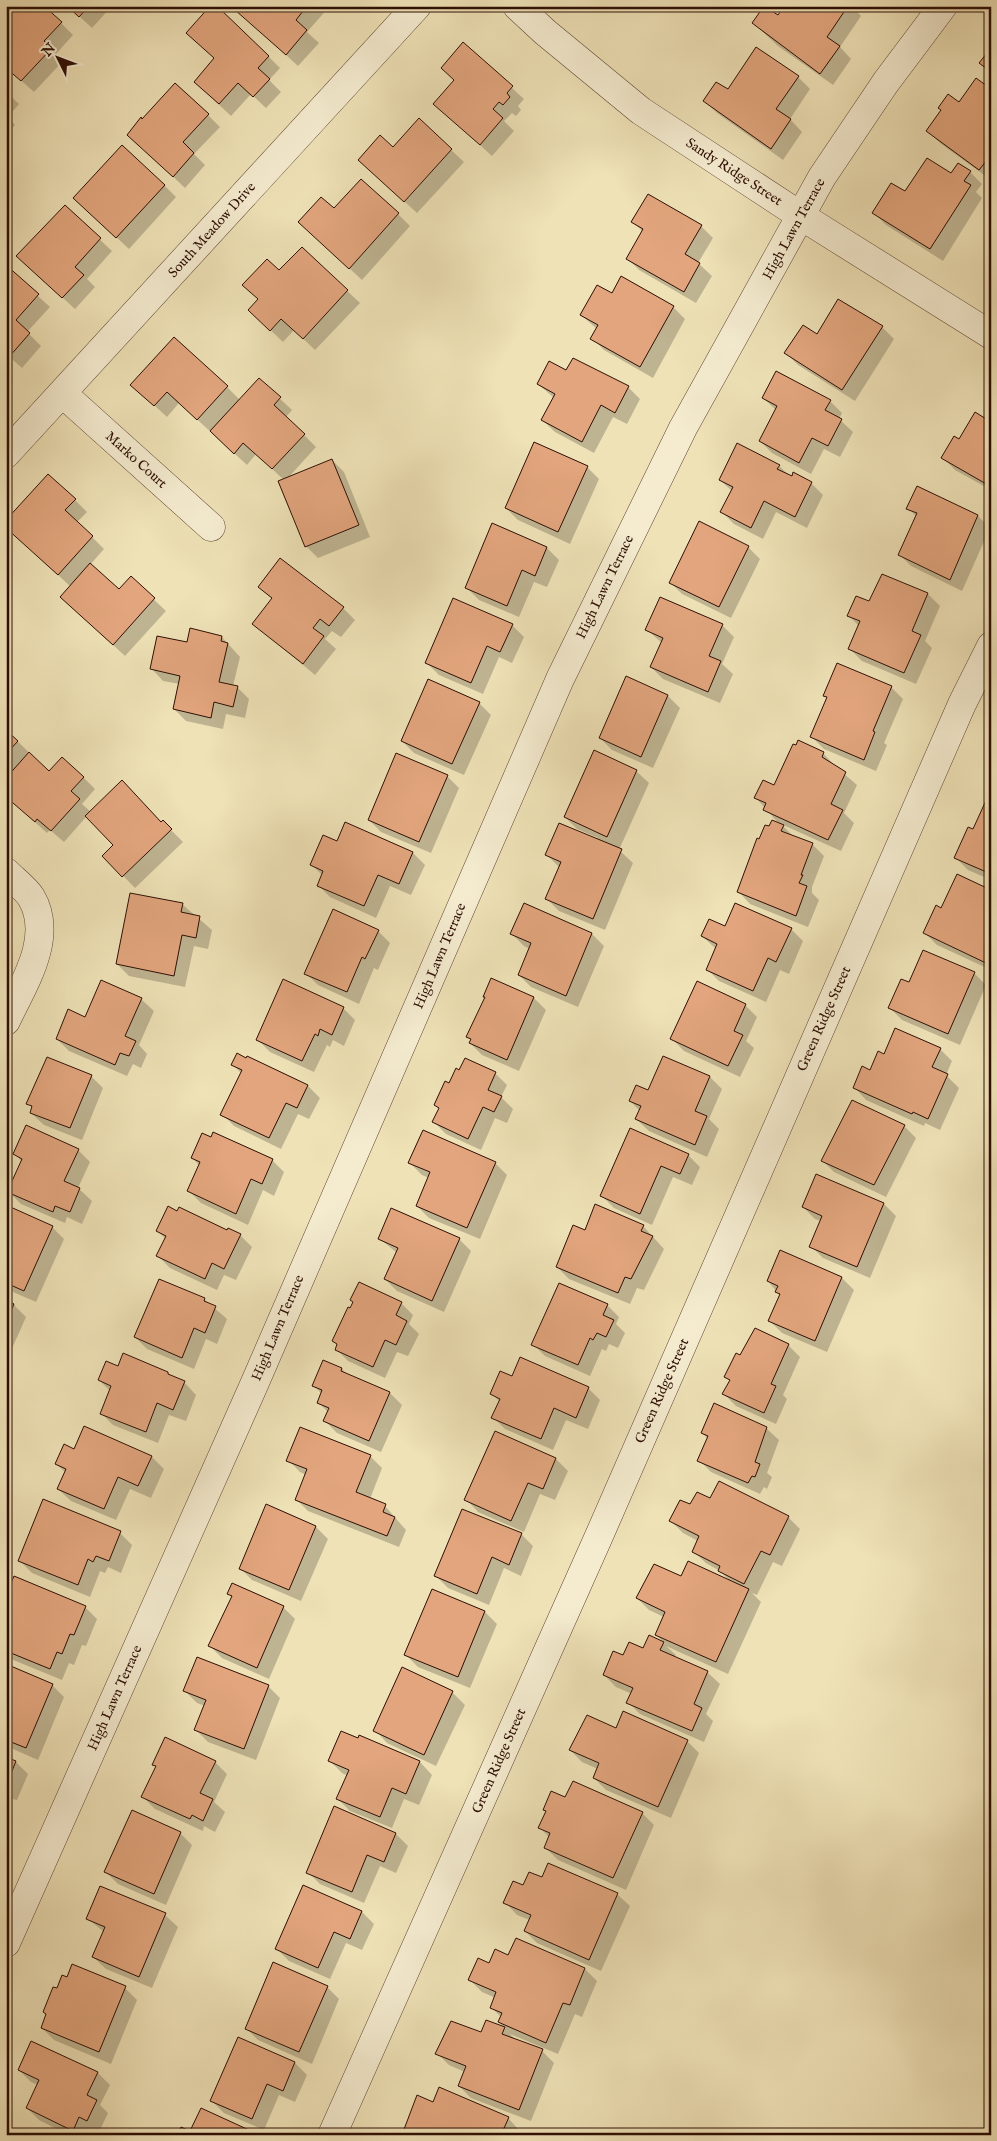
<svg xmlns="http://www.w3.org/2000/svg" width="997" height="2141" viewBox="0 0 997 2141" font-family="'IM FELL English',serif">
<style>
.shadow{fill:#0003}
.building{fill:#e2a57d;stroke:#2d0e04}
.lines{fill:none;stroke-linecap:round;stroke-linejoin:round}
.street-casing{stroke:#5e4331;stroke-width:29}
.street{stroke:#f5ecd0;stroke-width:28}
.labels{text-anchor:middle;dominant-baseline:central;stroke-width:4;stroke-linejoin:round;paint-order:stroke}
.street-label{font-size:14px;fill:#2d0e04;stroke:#f5ecd0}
</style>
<rect width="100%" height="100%" fill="#efe2b7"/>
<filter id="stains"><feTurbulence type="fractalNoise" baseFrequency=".004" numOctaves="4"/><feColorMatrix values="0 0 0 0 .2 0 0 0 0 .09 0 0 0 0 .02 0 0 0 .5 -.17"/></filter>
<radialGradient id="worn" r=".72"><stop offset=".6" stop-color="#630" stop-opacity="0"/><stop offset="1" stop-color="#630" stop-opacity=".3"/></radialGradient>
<path class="shadow" d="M68,6H112L92,28Z
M240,6H330L307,32L319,43L298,66L237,10Z
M578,6H587L583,11Z
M621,6H634L628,12Z
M786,6H852L861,16L840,47L851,59L833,85L778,46L753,23L778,17Z
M61,23L73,35L56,54L63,61L34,92L6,67Z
M464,44L524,99L518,106L521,110L516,116L512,113L504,121L514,131L492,156L435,104L455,81Z
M268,56L280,68L269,80L281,92L266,108L251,94L231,116L195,82Z
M798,77L810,89L790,119L802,132L783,160L717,113L705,101L728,91Z
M991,90V180L940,143L928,131L960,104Z
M6,92L19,104L8,117L15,125L6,135Z
M208,115L220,127L194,154L205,165L185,188L141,146Z
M419,120L464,162L417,213L371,171Z
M970,172L982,184L976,192L982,198L943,261L886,225L874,213L906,193L952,175Z
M164,185L176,197L129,249L87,210Z
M65,207L112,251L87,279L95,287L75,309L30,268Z
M334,210L398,214L410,226L362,280L299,222Z
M633,222L701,226L713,238L698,263L712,276L696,303L639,270L627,258L643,232Z
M302,248L360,303L315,350L294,330L283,342L262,322L279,272Z
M6,267L50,307L27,332L41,346L22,368L6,354Z
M622,278L673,307L685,319L653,378L604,350L592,338L597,329L581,315L612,295Z
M882,327L894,339L855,401L798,365L786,353L817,335Z
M567,372L628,387L640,399L627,424L613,417L594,453L555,432L542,420L554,398L538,384Z
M259,379L292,410L286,417L316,447L287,479L332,460L344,472L370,537L318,558L306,546L284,480L256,454L247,465L179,403L167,417L132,385L227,387L240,400Z
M763,398L830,401L842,413L839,419L853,432L840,457L824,449L811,474L772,453L760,441L776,410Z
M991,423V490L955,470L943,458L960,441Z
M779,466L790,476L811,483L823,495L807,528L776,512L763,539L734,524L722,512L732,491L720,480Z
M587,467L599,479L570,544L518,520L506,508Z
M918,488L978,516L990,528L962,591L911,566L899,554L917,517L908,508Z
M75,500L87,512L77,522L104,549L90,565L119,591L131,578L166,611L125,656L74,609L71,587L16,536Z
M748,547L760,559L731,618L682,594L670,582Z
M547,548L559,560L547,587L534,582L519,617L479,600L467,588Z
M883,576L928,594L940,606L925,641L932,648L916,684L862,661L850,649L859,626L849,616L869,603Z
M259,587L343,608L355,620L341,637L332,631L325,639L336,649L315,675L254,624L273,600Z
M512,625L524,637L512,663L499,657L483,694L439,675L427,663Z
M722,625L734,637L722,664L733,674L720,703L663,679L651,667L662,643L646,629Z
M222,637L240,657L233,686L237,687L249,699L245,718L226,714L223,729L186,721L174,709L180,684L163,681L151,668L188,644Z
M627,678L668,696L680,708L653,768L612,750L600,738Z
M891,687L903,699L884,743L887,745L876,771L824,749L812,737L828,698L825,695Z
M479,703L491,715L464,775L414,753L402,741Z
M6,730L50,773L83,777L95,789L82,804L91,812L162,823L163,822L183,842L135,888L104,856L115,845L87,816L64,842L50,830L47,833L6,796Z
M823,753L835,766L857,785L844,813L854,823L841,851L781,824L794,837L812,844L824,856L812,887V893L819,900L808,927L750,904L738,891L760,841L780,825L756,798Z
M636,771L649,783L619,850L633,863L605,930L559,911L547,899L559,867L547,855L597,840L598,838L577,829L565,817Z
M447,776L459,788L431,853L381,832L369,820Z
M991,798V880L968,870L956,858L974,831Z
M346,824L413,853L425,865L411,895L390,886L376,918L330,897L318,885L323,876L311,864L338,843Z
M991,892V970L937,945L925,933L942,909Z
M131,894L183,905L212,930L208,949L194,946L185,987L129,976L117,964Z
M524,905L592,934L604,946L578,1007L531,987L519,975L530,949L524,946L512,934Z
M726,928L791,929L803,941L789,974L780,970L766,1002L719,981L707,969L716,949L702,936Z
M378,931L390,943L378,970L374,968L359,1004L318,985L306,973Z
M974,973L986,985L960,1045L902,1020L890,1008L910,984Z
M492,980L534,998L546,1010L519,1071L482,1055L470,1043L472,1041L468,1037L483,1006Z
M141,999L154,1011L139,1045L147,1054L141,1068L133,1064L127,1076L69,1051L57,1039L86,1019Z
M745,1005L757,1017L746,1041L754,1048L740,1077L684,1051L672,1039Z
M343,1008L355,1020L344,1046L333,1040L330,1047L327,1045L314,1072L270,1052L258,1040Z
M940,1049L952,1061L946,1075L959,1088L940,1130L925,1123L924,1126L866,1100L854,1087L885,1056Z
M233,1065L308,1086L320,1098L309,1119L298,1114L281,1149L234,1126L222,1114L242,1074Z
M460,1071L495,1073L507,1085L501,1097L513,1109L507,1123L495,1118L481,1150L446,1134L434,1122L440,1110L436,1105Z
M91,1076L103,1088L82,1140L44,1125L31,1113L33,1109L28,1103Z
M710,1077L722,1089L709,1119L719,1129L707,1157L649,1131L636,1119L640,1111L630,1101L649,1092Z
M904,1126L916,1138L886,1197L834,1172L822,1160Z
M631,1129L688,1155L700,1167L692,1185L673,1177L652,1225L614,1208L602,1196Z
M78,1150L90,1162L78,1188L92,1201L82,1224L67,1217L65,1223L21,1204L9,1192L22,1162L15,1154Z
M192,1158L272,1160L284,1172L274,1196L263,1190L248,1225L201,1203L189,1191L200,1166Z
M410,1163H495L507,1175L480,1239L429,1218L417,1206L429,1178L422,1175Z
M816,1176L884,1204L896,1216L870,1278L823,1258L811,1246L821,1221L815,1219L803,1207Z
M596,1206L643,1226L664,1249L644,1290L637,1288L630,1304L569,1279L557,1267L585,1231Z
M6,1207L52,1227L64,1239L36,1302L6,1289Z
M178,1212L240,1235L252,1247L236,1280L224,1275L217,1290L170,1268L158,1256L166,1239L157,1231Z
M379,1238L459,1239L471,1251L444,1312L397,1291L385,1279L397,1253Z
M781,1252L842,1278L854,1290L827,1352L782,1333L770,1321L780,1296L768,1281Z
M204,1299L227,1319L217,1344L206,1339L194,1369L147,1349L135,1337Z
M6,1301L14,1305L26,1317L6,1362Z
M401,1303L413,1315L409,1324L419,1334L408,1356L397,1352L385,1378L348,1361L336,1349L338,1345L333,1341Z
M607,1305L619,1317L616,1324L625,1333L618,1348L609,1344L606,1351L602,1349L590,1376L545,1356L533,1344Z
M755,1330L788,1345L800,1357L783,1395L787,1399L776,1424L736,1406L724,1394L730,1381L726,1377L741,1357Z
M119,1367L168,1373L173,1378L184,1382L196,1395L186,1421L169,1415L158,1443L113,1425L101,1413L110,1391L99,1380Z
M342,1369L348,1375L390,1393L402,1405L381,1452L337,1433L325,1421L328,1412L319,1403L322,1394L313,1385Z
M512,1377L588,1388L600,1400L588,1429L566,1420L553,1450L505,1429L493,1417L500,1402L492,1394Z
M85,1427L152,1457L164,1469L151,1498L130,1489L116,1520L71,1501L58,1489L66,1473L56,1464L75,1450Z
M766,1428L779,1440L767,1473L772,1477L767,1489L764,1487L760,1494L711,1472L699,1460L708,1439L702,1433Z
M495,1433L556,1459L568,1471L555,1500L540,1494L524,1532L478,1512L466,1499Z
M370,1456L382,1468L370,1499L385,1506L406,1530L399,1547L308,1511L296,1499L306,1475L300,1472L288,1460Z
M711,1500L788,1517L800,1529L782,1566L773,1562L757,1595L752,1593L761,1602L728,1674L666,1646L676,1655L674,1657L707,1672L720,1684L706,1714L713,1721L704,1742L640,1714L628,1702L632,1694L616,1687L604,1675L624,1657L644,1650L649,1637L666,1644L656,1635L664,1617L649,1610L637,1598L645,1581L682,1578L731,1582L720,1571L706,1563L693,1551L698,1541L683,1533L671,1521L691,1506Z
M267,1506L316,1527L328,1539L301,1601L252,1580L240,1568Z
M120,1533L132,1545L121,1573L108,1567L105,1573L100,1571L90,1597L32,1573L20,1561Z
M521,1534L533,1546L521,1576L504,1568L489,1605L448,1588L436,1576Z
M229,1594L283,1607L295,1619L269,1679L222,1658L210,1646L232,1597Z
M6,1599L85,1607L97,1619L86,1646L82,1645L74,1665L69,1663L62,1680L6,1657Z
M485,1612L497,1624L470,1688L418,1667L406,1655Z
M6,1666L52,1685L64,1697L38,1760L6,1746Z
M403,1669L453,1693L465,1705L436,1766L387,1743L375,1730Z
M268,1686L280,1698L256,1760L208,1742L195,1729L205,1706L197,1703L185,1691Z
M360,1737L420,1762L432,1775L419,1805L404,1799L392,1828L350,1811L338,1799L348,1776L342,1773L330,1761Z
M687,1741L699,1753L671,1818L606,1790L594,1778L598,1769L582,1762L570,1750Z
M6,1758L16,1762L28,1774L17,1800L13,1799L6,1816Z
M215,1762L227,1774L214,1802L225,1812L215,1832L204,1826L203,1831L155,1809L143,1797L157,1767L154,1764Z
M566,1799L642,1813L654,1825L626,1890L558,1860L546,1848L550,1838L540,1828L547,1812L544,1810Z
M180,1833L192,1845L166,1905L118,1884L106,1872Z
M396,1834L408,1846L396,1873L380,1866L364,1903L320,1884L308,1872Z
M543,1879L617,1894L630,1906L601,1971L537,1943L525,1931L530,1920L517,1915L505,1902L524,1886Z
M100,1887L165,1915L178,1927L152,1988L106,1969L93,1957L104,1932L88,1919Z
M362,1912L374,1924L362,1950L346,1943L330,1979L289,1961L277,1949Z
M516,1940L585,1969L597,1981L582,2017L575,2014L558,2054L510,2034L517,2041L542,2051L554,2063L531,2121L471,2098L459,2086L465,2072L449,2065L437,2053L482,2034L487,2021L506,2029L499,2022L501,2017L492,2008L496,1998L482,1992L470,1980L490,1964L509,1957Z
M327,1987L339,1999L312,2064L258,2040L246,2028Z
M125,1988L137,2000L111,2064L54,2040L42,2028Z
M239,2039L295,2063L307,2075L295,2102L279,2095L264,2130L224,2113L212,2101Z
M32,2042L98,2073L110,2085L100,2105L108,2113L99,2132L91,2128L88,2135H69L39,2120L27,2108L38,2085L31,2082L19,2070Z
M433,2104L508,2118L520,2131L518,2135H408L405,2132Z"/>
<path class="building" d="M6,6H44L62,22L44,41L52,48L21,81L6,68Z
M67,6H89L79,17Z
M210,6H217L269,56L258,68L270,79L253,97L238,83L219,104L194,82L214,58L186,33Z
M239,6H307L296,20L307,30L286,55L235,10Z
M764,6L778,15L784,6H848L827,37L840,46L820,74L752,23Z
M463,42L513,86L507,93L510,97L503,105L499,102L493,109L503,118L480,145L433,104L454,80L441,68Z
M756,47L799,76L776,109L791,119L771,149L703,101L716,82L728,89Z
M991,48V72L979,63Z
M976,78L991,89V155L979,170L926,131L941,110L938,108L948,94L959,102Z
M175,83L209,114L183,142L194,153L173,177L127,135L141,117L142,119Z
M419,118L452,149L404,202L358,160L380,135L393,147Z
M122,145L165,185L116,238L73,198Z
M927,158L951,173L958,163L971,171L964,181L971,185L930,249L872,213L891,183L905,191Z
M361,179L399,213L349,269L298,222L321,197L334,208Z
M648,194L702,225L685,254L700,263L684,292L626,259L643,229L631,222Z
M65,205L101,238L75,267L84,275L62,298L16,256Z
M302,247L348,290L303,339L281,319L270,331L248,310L258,299L242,285L267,259L279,270Z
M6,265L39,294L16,320L30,333L9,357L6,354Z
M621,276L674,306L640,367L590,339L598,325L580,315L597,285L612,293Z
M838,299L883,326L842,390L784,353L803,325L817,334Z
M174,337L228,386L197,420L167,392L154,406L130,385Z
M573,358L629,386L615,413L601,405L582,442L541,420L555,394L537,384L549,361L566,370Z
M776,371L831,400L825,410L842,419L828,446L812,438L799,463L759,441L777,406L762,398Z
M259,378L281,397L274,405L305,434L272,469L243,443L234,454L210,431Z
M975,412L991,422V480L988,485L941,458L954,436L959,439Z
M534,442L588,466L558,532L505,508Z
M737,443L780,465L777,469L792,476L793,472L812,482L795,517L764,501L751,528L720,512L733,487L719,480Z
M332,459L359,525L305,547L278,481Z
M48,474L76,499L65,510L93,536L58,575L6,528V520Z
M917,486L978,515L950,580L898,555L917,513L906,509Z
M699,521L749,546L719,607L669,583Z
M492,523L547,547L535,576L522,570L507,606L465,588Z
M280,558L344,607L329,626L320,619L313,628L324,636L303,664L252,624L272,598L258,587Z
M90,563L119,589L131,576L155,598L113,645L60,597Z
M882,574L928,593L912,631L921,635L904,673L848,649L860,621L847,616L856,596L869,601Z
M660,597L723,624L709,656L721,661L708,692L650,667L663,638L645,630Z
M453,598L513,624L500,652L487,646L471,683L425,663Z
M190,628L222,636L221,641L228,643L219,682L238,686L233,707L214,702L211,718L173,709L180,676L150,669L157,636L187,642Z
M837,663L892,686L873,731L875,732L864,760L810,737L827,697L823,696Z
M626,676L668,695L641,757L599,738Z
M428,679L480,702L452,764L401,741Z
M6,730L18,741L6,754Z
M798,740L824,752L822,757L846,772L831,804L843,810L828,840L763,810L766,803L754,798L763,780L774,785L793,744L796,745Z
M594,750L637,770L607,837L564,817Z
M29,752L49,771L62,757L84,777L71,791L80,799L51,831L37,819L35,822L6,797V778Z
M396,753L448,775L419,842L368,820Z
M122,780L161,822L163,820L172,829L122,877L102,856L113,845L85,816Z
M988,796L991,797V874L954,858L968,827L973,829Z
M772,820L784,825L781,831L813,843L801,875H803L799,883L807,886L796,916L737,892L757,838L759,839L765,825L769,826Z
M345,822L413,852L399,884L378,875L364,906L317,886L323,871L310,865L323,835L337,841Z
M559,823L622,849L593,919L545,899L561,862L545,855Z
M957,874L991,890V958L988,964L923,933L936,905L941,908Z
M130,893L183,903L181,912L200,916L196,938L182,935L174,976L116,964Z
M524,903L592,933L566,996L518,975L531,943L510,934Z
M735,903L792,928L776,962L768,958L753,991L706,970L717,944L701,936L709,919L725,926Z
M333,909L379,930L365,959L362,957L347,992L304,974Z
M923,950L975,972L948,1034L888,1008L901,979L909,982Z
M491,978L534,997L507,1060L469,1043L471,1039L466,1037L485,997H483Z
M283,979L344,1007L332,1035L320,1029L318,1036L315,1034L302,1061L256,1040Z
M101,980L142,998L125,1036L136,1041L129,1056L120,1053L115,1065L56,1039L68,1009L85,1017Z
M697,981L746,1004L734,1031L743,1035L728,1066L670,1039Z
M895,1028L941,1048L932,1067L948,1074L928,1119L913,1112L912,1114L853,1088L862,1066L870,1070L878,1051L884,1054Z
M237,1053L246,1058L247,1056L308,1085L297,1108L286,1103L269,1138L220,1115L242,1070L231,1065Z
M663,1056L710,1076L695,1111L707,1116L695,1145L635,1119L641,1106L629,1101L636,1085L648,1090Z
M47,1057L92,1075L70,1128L30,1113L32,1106L26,1104Z
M465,1058L496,1072L488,1090L502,1096L494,1112L483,1107L468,1139L432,1122L439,1108L434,1105L445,1081L449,1083L456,1068L459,1070Z
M852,1100L905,1125L874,1185L821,1161Z
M26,1125L79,1149L64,1181L80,1188L70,1212L55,1206L53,1212L7,1192L22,1159L13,1154Z
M630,1128L689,1154L680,1174L661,1166L640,1214L600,1196Z
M423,1130L496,1162L467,1228L416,1206L430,1172L408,1163Z
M213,1132L273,1159L262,1184L251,1179L236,1214L187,1191L200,1162L191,1158L202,1133L211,1137Z
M816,1174L884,1203L857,1267L809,1247L822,1216L802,1207Z
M595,1204L644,1225L641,1231L653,1236L631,1279L625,1277L618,1293L556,1267L573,1225L585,1230Z
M6,1205L53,1226L24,1291L6,1283Z
M168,1206L177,1211L179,1207L227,1230L228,1228L241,1234L224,1269L212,1263L205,1279L156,1256L166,1236L156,1231Z
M391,1208L460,1238L432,1301L384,1279L398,1248L378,1239Z
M780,1250L842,1277L815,1341L768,1321L780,1294L775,1292L778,1286L767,1281Z
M159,1279L205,1298L204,1301L216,1306L205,1333L194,1328L182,1358L134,1337Z
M359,1282L402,1302L396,1315L407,1321L396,1345L385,1340L373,1367L335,1350L337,1344L332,1341L348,1307L350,1308L353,1302L350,1300Z
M559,1283L608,1304L603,1315L614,1320L606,1337L597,1333L593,1340L590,1338L578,1365L531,1345Z
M6,1300L14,1304L6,1322Z
M755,1328L789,1344L771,1384L776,1386L764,1413L722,1394L730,1380L724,1377L736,1353L740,1355Z
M123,1353L168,1372V1374L185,1381L173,1410L157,1403L146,1432L100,1414L111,1386L98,1380L106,1361L118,1366Z
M520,1357L589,1387L576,1418L554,1408L541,1439L491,1418L500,1399L490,1394L500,1371L512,1376Z
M323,1360L342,1368L341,1371L390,1392L369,1441L323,1421L329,1408L317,1403L322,1390L312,1386Z
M714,1403L767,1427L755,1462L760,1464L755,1477L752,1476L748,1483L697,1461L708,1436L701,1433Z
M84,1426L152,1456L138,1486L118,1477L104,1509L57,1489L66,1469L55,1464L64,1444L74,1449Z
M300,1427L371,1455L356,1492L386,1504L383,1512L395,1517L387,1536L295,1500L307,1469L286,1461Z
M495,1431L556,1458L543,1489L528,1483L511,1521L464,1500Z
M719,1481L789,1516L770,1555L761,1551L744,1584L718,1571L720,1566L692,1552L699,1536L669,1521L680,1500L690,1504L697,1492L710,1498Z
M43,1499L121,1531L109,1561L96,1556L93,1562L88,1559L78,1585L18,1561Z
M266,1504L316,1526L289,1590L239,1569Z
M462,1509L522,1533L509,1565L492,1557L477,1594L434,1576Z
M688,1561L749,1589L716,1662L655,1635L665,1612L636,1598L654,1564L681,1576Z
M14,1576L86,1606L74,1635L70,1634L62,1654L57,1652L50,1669L6,1651V1595Z
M232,1583L284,1606L257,1668L208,1646L232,1596L227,1594Z
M432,1589L485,1611L458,1677L404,1655Z
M649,1635L664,1642L660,1650L708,1671L694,1704L702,1708L692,1731L626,1703L633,1688L603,1675L613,1651L623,1655L629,1642L643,1648Z
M197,1657L269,1685L244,1749L194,1730L206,1700L183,1691Z
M6,1664L53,1684L26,1748L6,1740Z
M402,1667L453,1691L424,1755L373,1731Z
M623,1711L688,1740L658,1807L593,1778L599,1763L569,1750L587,1715L616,1728Z
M341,1731L358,1738L359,1735L420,1761L406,1794L392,1788L380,1817L336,1799L349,1770L328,1761Z
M165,1737L216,1761L200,1793L213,1799L203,1821L192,1815L190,1819L141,1797L156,1766L152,1765Z
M6,1757L16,1761L6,1786Z
M573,1781L643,1812L613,1878L544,1848L550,1833L538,1828L546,1811L543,1810L551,1791L565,1797Z
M334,1806L396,1833L384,1862L367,1855L352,1892L306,1873Z
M132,1810L181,1832L154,1894L104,1872Z
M548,1863L618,1893L589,1960L524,1931L531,1915L503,1903L513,1881L523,1885L529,1872L542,1877Z
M303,1885L362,1911L350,1939L334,1932L318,1968L275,1949Z
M100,1886L166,1913L139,1977L92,1957L105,1927L86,1919Z
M516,1938L585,1968L570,2005L563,2003L546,2043L498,2022L502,2013L490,2008L496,1992L468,1980L478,1958L489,1963L495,1949L508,1955Z
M273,1962L328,1986L299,2052L245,2029Z
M72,1964L126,1986L99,2052L41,2028L46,2014L43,2012L53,1987L57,1988L62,1975L67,1977Z
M486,2020L505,2027L502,2034L543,2049L519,2110L458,2086L466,2066L435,2054L451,2021L481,2032Z
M238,2037L295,2062L283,2091L267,2084L252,2119L210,2101Z
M31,2041L98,2072L87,2095L97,2100L87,2121L79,2117L73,2131L26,2108L39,2080L18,2070Z
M439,2087L509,2117L501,2135H409L403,2132L417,2095L433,2102Z
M201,2108L249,2130L247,2135H177L181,2127L190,2131Z"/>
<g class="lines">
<defs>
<path id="street" d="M517,6L545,32L641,111L801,216L991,335
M62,393L211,527
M6,454L417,6
M6,872C14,880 25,888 31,897C55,937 23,985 6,1021
M6,1943L253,1387L560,679L683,428L822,177L886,82L943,6
M332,2135L599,1536L962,704L991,646"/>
</defs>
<use href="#street" class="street-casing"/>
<use href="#street" class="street"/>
</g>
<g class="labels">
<g class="street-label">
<text transform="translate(734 172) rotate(33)">Sandy Ridge Street</text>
<text transform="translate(794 229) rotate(-61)">High Lawn Terrace</text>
<text transform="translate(212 230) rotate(-48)">South Meadow Drive</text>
<text transform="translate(136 460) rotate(42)">Marko Court</text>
<text transform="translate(605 587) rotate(-64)">High Lawn Terrace</text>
<text transform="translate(440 956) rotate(-67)">High Lawn Terrace</text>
<text transform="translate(824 1019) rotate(-66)">Green Ridge Street</text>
<text transform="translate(278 1328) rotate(-67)">High Lawn Terrace</text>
<text transform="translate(662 1391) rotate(-66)">Green Ridge Street</text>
<text transform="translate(115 1698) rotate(-66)">High Lawn Terrace</text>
<text transform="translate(499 1761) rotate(-66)">Green Ridge Street</text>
</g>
</g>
<rect width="997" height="2141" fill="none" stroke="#efe2b7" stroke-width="25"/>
<rect x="8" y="8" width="982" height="2126" fill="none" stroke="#2d0e04" stroke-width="2.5"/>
<rect x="12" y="12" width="972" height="2116" fill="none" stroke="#2d0e04"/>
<g transform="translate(58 58) rotate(312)" stroke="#f5ecd0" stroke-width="4" paint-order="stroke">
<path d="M0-4L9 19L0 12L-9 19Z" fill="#2d0e04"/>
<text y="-8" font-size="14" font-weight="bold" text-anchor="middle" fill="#2d0e04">N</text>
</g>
<rect width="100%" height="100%" filter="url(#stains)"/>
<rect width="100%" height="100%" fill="url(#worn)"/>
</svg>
